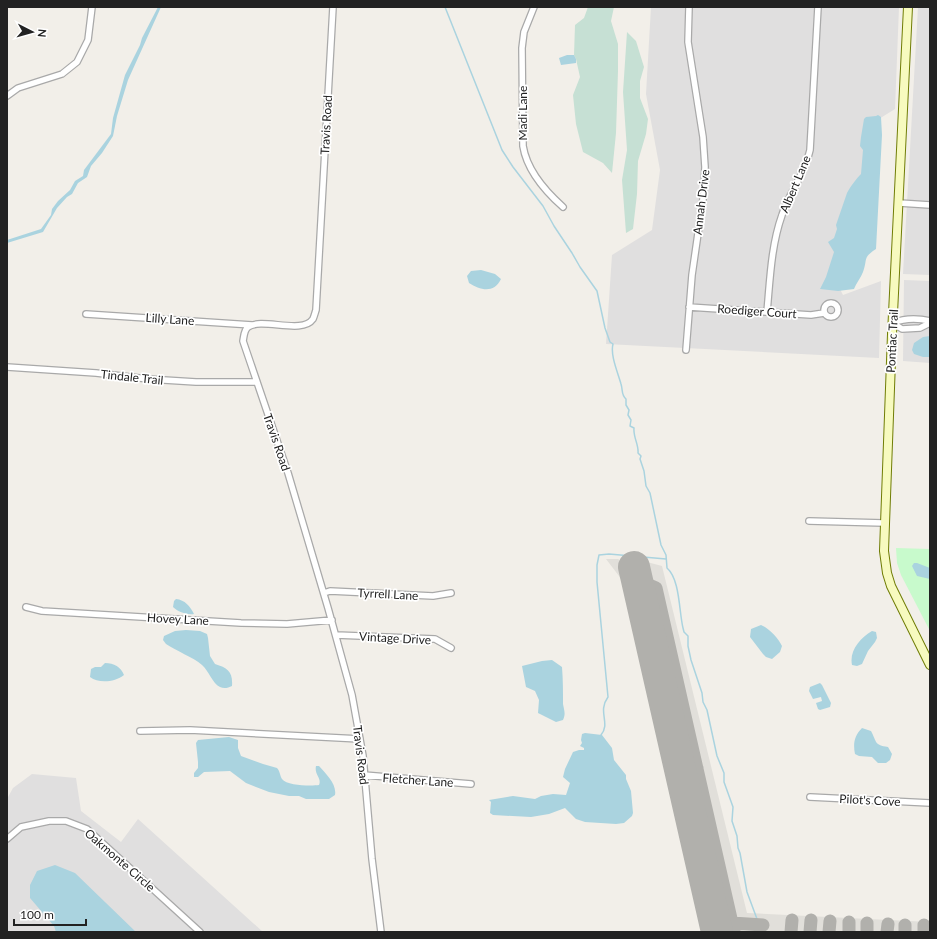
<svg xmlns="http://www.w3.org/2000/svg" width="937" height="939" viewBox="0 0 937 939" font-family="Lato,sans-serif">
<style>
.residential{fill:#e0dfdf}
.airport{fill:#e1dfda}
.wetland{fill:#c6e0d4}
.park{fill:#c8facc}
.water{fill:#aad3df}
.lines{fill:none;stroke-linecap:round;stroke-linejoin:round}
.stream{stroke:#aad3df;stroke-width:1.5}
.taxiway{stroke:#b1b0ac;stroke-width:13}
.runway{stroke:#b1b0ac;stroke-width:32}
.street-casing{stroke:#a9a9a9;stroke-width:8}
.secondary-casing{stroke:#707d05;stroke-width:10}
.street{stroke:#fff;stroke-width:5.5}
.secondary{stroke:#f7fabf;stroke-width:8}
.labels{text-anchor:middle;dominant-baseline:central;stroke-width:3.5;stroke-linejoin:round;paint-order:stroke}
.street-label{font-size:12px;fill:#222;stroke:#fff}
</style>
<rect width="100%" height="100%" fill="#f2efe9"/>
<path class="residential" d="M651,7H899L895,109L874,122L836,281L843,295L881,281L879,358L606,344L612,255L652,230L660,170L646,94Z
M918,7H930V275L903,274Z
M904,280L930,281V363L903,361Z
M32,774L76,778L81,811L121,842L138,819L263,932H7V799L13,788Z"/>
<path class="airport" d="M606,559H618L622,561L645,559L647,562L662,566L747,913L930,922V932H703L634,625L624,585L619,576Z"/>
<path class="wetland" d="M588,7H614L611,21L618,44V71L616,133L612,173L603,163L583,152L576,124L573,95L580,77L576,59L574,55L575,25L584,18Z
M627,32L636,41L644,67L640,81V98L648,119L646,134L638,161L637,194L633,229L626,233L622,180L627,150L623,92Z"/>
<path class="park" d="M896,548L930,549V631L901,575L897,563Z"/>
<path class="water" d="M158,7H161L128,80L117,116L113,136L102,153L91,166L87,177L78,183L72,194L67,197L57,208L43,232L7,243V240L41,229L51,215L52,209L58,201L70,190L75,181L83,176L84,170L111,134L113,118L125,75L140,45L142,38Z
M567,55H574L576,59V63L561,65L559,58Z
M878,115L881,117L882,135L876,249C862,258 868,259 863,272C861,278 856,283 854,289L838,291L820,289L826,277L834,252L828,242L834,238L837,229L836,225L847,193C850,187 856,179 861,174L863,150L860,146L861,137L864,119L866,117L876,116Z
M481,270L495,274L501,279C494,294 480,290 469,283L467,276L471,271Z
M930,336V357H923L914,354L912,350L914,343L923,337Z
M914,563H917L930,568V579L917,576L912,566Z
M176,599C185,600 190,606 194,614C187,615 178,612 173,607L174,601Z
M761,625C769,628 779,639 782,646L780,652L772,659L766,657L763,654L750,637L751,629Z
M186,630L200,631L207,634L208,638L210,656L215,664C228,668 233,672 232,686C228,688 224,689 220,687C212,683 209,671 202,665C193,657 176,651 166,644L163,640L164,636L175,631Z
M872,631L876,632L877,638L875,642L868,651L862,664L857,666L852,665C849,651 860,638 872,631Z
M552,660L562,667C563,680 563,691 563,704C564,710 566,714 563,720L556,722L538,713L539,700L535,691L526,687L522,666L542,661Z
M105,663C114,663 121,667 124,675C115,682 99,684 90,677L91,669L95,667H101Z
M820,683L822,685L831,703L830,707L820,710L818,709L816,703L822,701L821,697L813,699L809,691L810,687Z
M862,728L871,731C877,742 874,745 888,747L892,754L890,760L886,763H878L872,757L859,756L855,754C853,744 854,736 862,728Z
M585,733L602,735L612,748L614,760L626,775V779L631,791L633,813L632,816L624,823L616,824L585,822L576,819L565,808L549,814L531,817L493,815L490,813L491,802L489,800L513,796L535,799L541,796L553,794L566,795L570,783L563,777L565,769L573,752L579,750H584V748L580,746L582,743L581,740L582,734Z
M229,737L238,740V748L241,756L263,764L277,768C280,771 280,776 282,779C287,786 312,786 319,785C322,778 314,775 316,766H319C326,774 337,784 335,795L329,799H306L299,796H289L269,792L246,783L230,771L204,772L198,777H194V773L198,768V762L196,743L198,740Z
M55,865L75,873L136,932H56L54,926L30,898V885L37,871Z"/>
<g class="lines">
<path class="stream" d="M445,7L502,150L513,167L543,206L554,226L572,253L580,267L597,291L605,328L610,342L613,344C610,355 618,373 621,384C623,390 621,395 626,399V405L629,410L628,415L631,420L630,426L634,428C633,437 639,445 638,453L641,456L640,459L644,471L646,486L650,493L661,545L666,555L667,568C680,579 679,612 683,628L684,632L688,636V646L691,660L702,693L703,702L707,710L717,756L724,773V782L733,807L732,821L737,836L738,848L740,853L747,892L757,919
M601,735C611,723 597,712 608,697L597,582V565L599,555L609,554L666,559"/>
<path class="taxiway" d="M639,586L649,585L656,588L734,932
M644,609L660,606
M680,771L697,768
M732,923L763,925
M791,932L792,920
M810,932L811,920
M829,932L830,921
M849,932V922
M867,932V923
M887,932L888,924
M905,932V925
M924,932V925"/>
<path class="runway" d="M634,567L717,932"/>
<defs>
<path id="street" d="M333,7L316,310C315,313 314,317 313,319C302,335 262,317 248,327C244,330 244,336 243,341L288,473L328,608L352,695L363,756L372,859L381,932
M534,7L524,32L522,48L523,146C527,171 545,191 563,207
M7,96L18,88L62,74L77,62L88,40L92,7
M899,203L930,205
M824 310a7 7 0 1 1 14 0a7 7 0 1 1-14 0Z
M689,307L811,315L824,313
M767,312C770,280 771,246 782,215C789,193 805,174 810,150L818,7
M86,314L252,325
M893,323L902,329L920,328L930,323
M893,323C905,318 917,318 930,321
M686,350L692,275L704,192L705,167L703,137L688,42L689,7
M7,367L96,373L148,379L196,382H257
M809,521L884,523
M324,593L330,591L433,596L451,593
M26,607L42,611L241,623L287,624L332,620
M336,635L435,639L451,648
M140,731L190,730L360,739
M364,775L471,784
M810,797L930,803
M7,839L21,827L49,821H66L87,829L200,932"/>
<path id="secondary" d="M908,7L892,334L884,551L887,573L891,586L930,665"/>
</defs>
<use href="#street" class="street-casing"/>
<use href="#secondary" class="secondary-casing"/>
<use href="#street" class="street"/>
<use href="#secondary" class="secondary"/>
</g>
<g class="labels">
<g class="street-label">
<text transform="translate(522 113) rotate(-90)">Madi Lane</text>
<text transform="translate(326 125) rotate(-87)">Travis Road</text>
<text transform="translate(795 184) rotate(-67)">Albert Lane</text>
<text transform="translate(701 202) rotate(-83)">Annah Drive</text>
<text transform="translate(757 311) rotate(4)">Roediger Court</text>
<text transform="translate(170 319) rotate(4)">Lilly Lane</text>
<text transform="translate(892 341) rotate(-87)">Pontiac Trail</text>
<text transform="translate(132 377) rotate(6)">Tindale Trail</text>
<text transform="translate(277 442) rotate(71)">Travis Road</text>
<text transform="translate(388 594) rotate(3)">Tyrrell Lane</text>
<text transform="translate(178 619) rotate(3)">Hovey Lane</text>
<text transform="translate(395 638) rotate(3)">Vintage Drive</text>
<text transform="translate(361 755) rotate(83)">Travis Road</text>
<text transform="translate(418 780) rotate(4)">Fletcher Lane</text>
<text transform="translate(870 800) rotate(3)">Pilot's Cove</text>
<text transform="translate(120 860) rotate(41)">Oakmonte Circle</text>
</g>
</g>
<rect width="937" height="939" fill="none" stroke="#222222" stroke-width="16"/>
<g transform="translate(32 32) rotate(96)" stroke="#ffffff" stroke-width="3" paint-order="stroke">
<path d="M0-3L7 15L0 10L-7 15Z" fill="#222222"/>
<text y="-6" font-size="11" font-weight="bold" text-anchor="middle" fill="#222222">N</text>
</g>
<path d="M14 919v6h72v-6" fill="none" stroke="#222222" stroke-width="2"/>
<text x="20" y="919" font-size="12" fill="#222222" stroke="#ffffff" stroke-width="3" paint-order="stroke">100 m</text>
</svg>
